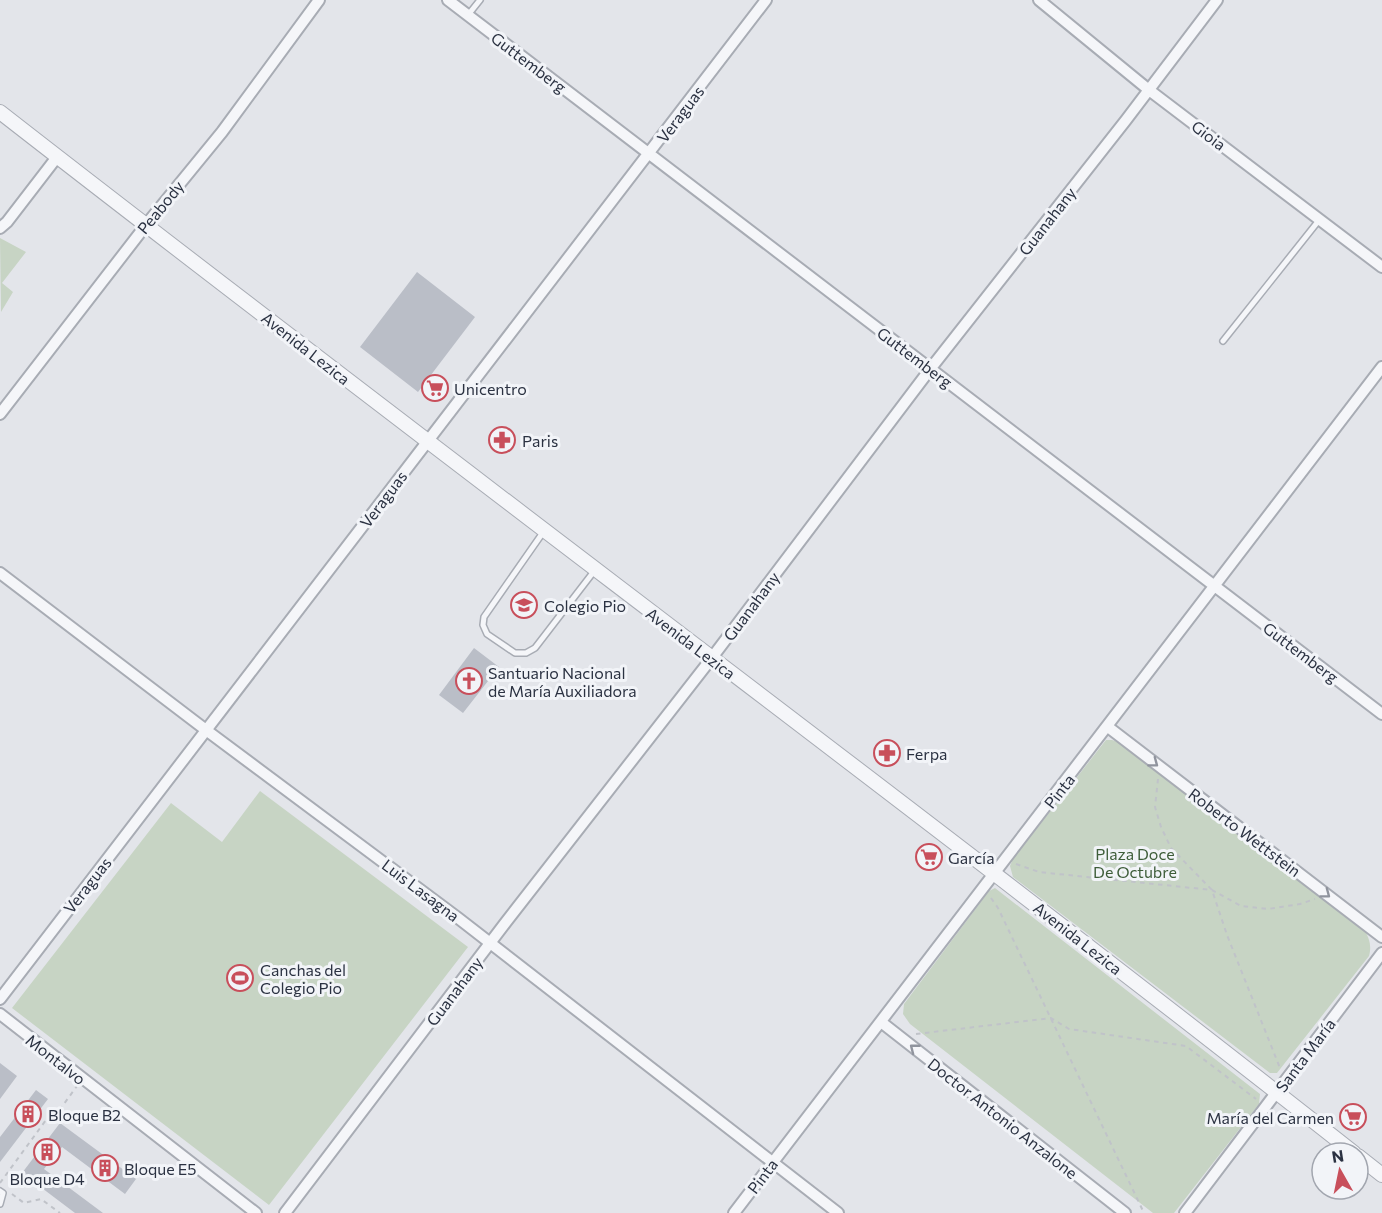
<svg xmlns="http://www.w3.org/2000/svg" width="1382" height="1213" viewBox="0 0 1382 1213" font-family="Commissioner,sans-serif">
<style>
.green{fill:#c7d4c4}
.building{fill:#babec7}
.lines{fill:none;stroke-linecap:round;stroke-linejoin:round}
.service-casing{stroke:#a8acb4;stroke-width:8}
.minor-casing{stroke:#a8acb4;stroke-width:14}
.tertiary-casing{stroke:#a8acb4;stroke-width:16}
.path{stroke:#c0c3c9;stroke-width:2;stroke-dasharray:4.5 4.5;stroke-linecap:butt}
.service{stroke:#f5f6f9;stroke-width:5}
.minor{stroke:#f5f6f9;stroke-width:10}
.tertiary{stroke:#f5f6f9;stroke-width:14}
.oneway{stroke:#90949e}
.labels{text-anchor:middle;dominant-baseline:central;stroke-width:6;stroke-linejoin:round;paint-order:stroke}
.street-label{font-size:16px;fill:#2b3242;stroke:#f2f4f8}
.poi-label{font-size:16px;fill:#2b3242;stroke:#f2f4f8;text-anchor:start}
.park-label{font-size:16px;fill:#3e5d39;stroke:#f2f4f8}
</style>
<rect width="100%" height="100%" fill="#e3e5ea"/>
<path class="green" d="M0,238L26,252L2,283L13,292L1,312Z
M1106,740H1112L1121,743L1364,929C1369,938 1372,945 1369,956L1277,1073H1270L1013,877L1010,866L1013,859Z
M260,791L468,947L269,1205L12,1008L171,803L222,842Z
M995,888L1260,1094L1259,1104L1174,1213H1153L910,1024L903,1014L904,1004L986,895L989,891Z"/>
<path class="building" d="M417,272L475,317L418,392L360,347Z
M474,648L499,667L463,713L439,695Z
M0,1063L17,1076L0,1099Z
M36,1090L48,1099L0,1162V1137Z
M60,1123L136,1179L125,1194L62,1147L44,1169L103,1213H75L22,1173Z"/>
<g class="lines">
<defs>
<path id="service" d="M468,15L480,0
M1223,341L1320,219
M544,531L484,617L483,625L487,634L515,653H526L535,648L595,570
M0,1191L3,1193L0,1204"/>
<path id="minor" d="M448,0L1382,714
M1039,0L1149,90L1382,267
M0,228L7,222L57,157
M0,414L146,225L222,132L319,0
M0,573L206,730L458,918L838,1213
M1108,727L1382,937
M0,999L766,0
M0,1014L256,1213
M881,1022L1125,1213
M285,1213L506,922L711,659L931,368L1126,120L1217,0
M734,1213L1382,367
M1185,1213L1382,953"/>
<path id="tertiary" d="M0,112C449,462 907,801 1354,1153
M1358,1156L1382,1175"/>
</defs>
<use href="#service" class="service-casing"/>
<use href="#minor" class="minor-casing"/>
<use href="#tertiary" class="tertiary-casing"/>
<path class="path" d="M1158,779L1155,807L1161,827L1171,848L1212,890L1227,935L1280,1068
M1016,864L1039,872L1212,890L1241,906L1268,909L1300,904L1315,899
M991,898L998,908L1144,1213
M916,1034L1051,1018L1069,1029L1186,1046L1256,1099
M0,1183L54,1109L58,1112L77,1086
M12,1194L24,1203L41,1199L60,1213"/>
<use href="#service" class="service"/>
<use href="#minor" class="minor"/>
<use href="#tertiary" class="tertiary"/>
</g>
<defs><path id="oneway-chevron" d="M-2-3.5L2.5 0L-2 3.5" fill="none" stroke-width="1.6" stroke-linecap="round" stroke-linejoin="round" transform="scale(1.5)"/></defs>
<g class="oneway">
<use href="#oneway-chevron" transform="translate(1154 763) rotate(37)"/>
<use href="#oneway-chevron" transform="translate(1326 894) rotate(37)"/>
<use href="#oneway-chevron" transform="translate(914 1048) rotate(-142)"/>
</g>
<defs>
<symbol id="supermarket-ring" viewBox="-11 -11 22 22"><circle r="9.5" fill="#f2f4f8" stroke="#c84f5b" stroke-width="1.5"/><path d="M-6-5.5h2.5l.6 2H6L4.5 2H-2.5L-4.4-4H-6ZM-1.5 3.2a1.3 1.3 0 1 0 .1 0ZM3 3.2a1.3 1.3 0 1 0 .1 0Z" fill="#c84f5b"/></symbol>
<symbol id="pharmacy-ring" viewBox="-11 -11 22 22"><circle r="9.5" fill="#f2f4f8" stroke="#c84f5b" stroke-width="1.5"/><path d="M-2-6h4v4h4v4h-4v4h-4v-4h-4v-4h4Z" fill="#c84f5b"/></symbol>
<symbol id="school-ring" viewBox="-11 -11 22 22"><circle r="9.5" fill="#f2f4f8" stroke="#c84f5b" stroke-width="1.5"/><path d="M0-5L7-2L0 1L-7-2ZM-4 1L0 2.5L4 1V4Q0 6-4 4Z" fill="#c84f5b"/></symbol>
<symbol id="church-ring" viewBox="-11 -11 22 22"><circle r="9.5" fill="#f2f4f8" stroke="#c84f5b" stroke-width="1.5"/><path d="M-1.2-6h2.4v3.5h3.3v2.4h-3.3V6h-2.4V-.1h-3.3v-2.4h3.3Z" fill="#c84f5b"/></symbol>
<symbol id="stadium-ring" viewBox="-11 -11 22 22"><circle r="9.5" fill="#f2f4f8" stroke="#c84f5b" stroke-width="1.5"/><path d="M0-5a6.5 5 0 1 0 0 10a6.5 5 0 1 0 0-10ZM-3.5-1.8h7v3.6h-7Z" fill="#c84f5b"/></symbol>
<symbol id="building-ring" viewBox="-11 -11 22 22"><circle r="9.5" fill="#f2f4f8" stroke="#c84f5b" stroke-width="1.5"/><path d="M-4-6H4V6H1V3H-1V6H-4ZM-2.5-4.3h1.7v1.8h-1.7ZM.8-4.3h1.7v1.8H.8ZM-2.5-1h1.7V.8h-1.7ZM.8-1h1.7V.8H.8Z" fill="#c84f5b"/></symbol>
</defs>
<g fill-rule="evenodd">
<use href="#supermarket-ring" x="420" y="373" width="30" height="30"/>
<use href="#pharmacy-ring" x="487" y="425" width="30" height="30"/>
<use href="#school-ring" x="509" y="590" width="30" height="30"/>
<use href="#church-ring" x="454" y="666" width="30" height="30"/>
<use href="#pharmacy-ring" x="872" y="738" width="30" height="30"/>
<use href="#supermarket-ring" x="914" y="842" width="30" height="30"/>
<use href="#stadium-ring" x="225" y="963" width="30" height="30"/>
<use href="#building-ring" x="13" y="1099" width="30" height="30"/>
<use href="#supermarket-ring" x="1338" y="1102" width="30" height="30"/>
<use href="#building-ring" x="32" y="1137" width="30" height="30"/>
<use href="#building-ring" x="90" y="1153" width="30" height="30"/>
</g>
<g class="labels">
<g class="street-label">
<text transform="translate(529 62) rotate(37)">Guttemberg</text>
<text transform="translate(680 114) rotate(-53)">Veraguas</text>
<text transform="translate(1209 135) rotate(37)">Gioia</text>
<text transform="translate(160 207) rotate(-51)">Peabody</text>
<text transform="translate(1047 221) rotate(-52)">Guanahany</text>
<text transform="translate(306 348) rotate(38)">Avenida Lezica</text>
<text transform="translate(915 357) rotate(37)">Guttemberg</text>
<text transform="translate(383 499) rotate(-53)">Veraguas</text>
<text transform="translate(751 606) rotate(-53)">Guanahany</text>
<text transform="translate(691 643) rotate(37)">Avenida Lezica</text>
<text transform="translate(1301 652) rotate(37)">Guttemberg</text>
<text transform="translate(1059 791) rotate(-52)">Pinta</text>
<text transform="translate(1245 832) rotate(37)">Roberto Wettstein</text>
<text transform="translate(87 885) rotate(-52)">Veraguas</text>
<text transform="translate(421 890) rotate(37)">Luis Lasagna</text>
<text transform="translate(1078 938) rotate(38)">Avenida Lezica</text>
<text transform="translate(454 991) rotate(-53)">Guanahany</text>
<text transform="translate(1305 1055) rotate(-53)">Santa María</text>
<text transform="translate(56 1059) rotate(38)">Montalvo</text>
<text transform="translate(1003 1118) rotate(38)">Doctor Antonio Anzalone</text>
<text transform="translate(762 1176) rotate(-53)">Pinta</text>
</g>
<g class="poi-label">
<text x="454" y="388">Unicentro</text>
<text x="522" y="440">Paris</text>
<text x="544" y="605">Colegio Pio</text>
<text x="488" y="672">Santuario Nacional<tspan x="488" dy="18">de María Auxiliadora</tspan></text>
<text x="906" y="753">Ferpa</text>
<text x="948" y="857">García</text>
<text x="260" y="969">Canchas del<tspan x="260" dy="18">Colegio Pio</tspan></text>
<text x="48" y="1114">Bloque B2</text>
<text x="1334" y="1117" text-anchor="end">María del Carmen</text>
<text x="124" y="1168">Bloque E5</text>
<text x="47" y="1178" text-anchor="middle">Bloque D4</text>
</g>
<g class="park-label">
<text x="1135" y="853">Plaza Doce<tspan x="1135" dy="18">De Octubre</tspan></text>
</g>
</g>
<g transform="translate(1340 1171) rotate(351)"><circle r="28" fill="#f2f4f8" stroke="#a2a6af" stroke-width="1.5"/>
<path d="M0-4.5L10 22L0 15L-10 22Z" fill="#c84f5b"/>
<text y="-9" font-size="16" font-weight="bold" text-anchor="middle" fill="#2b3242">N</text>
</g>
</svg>
